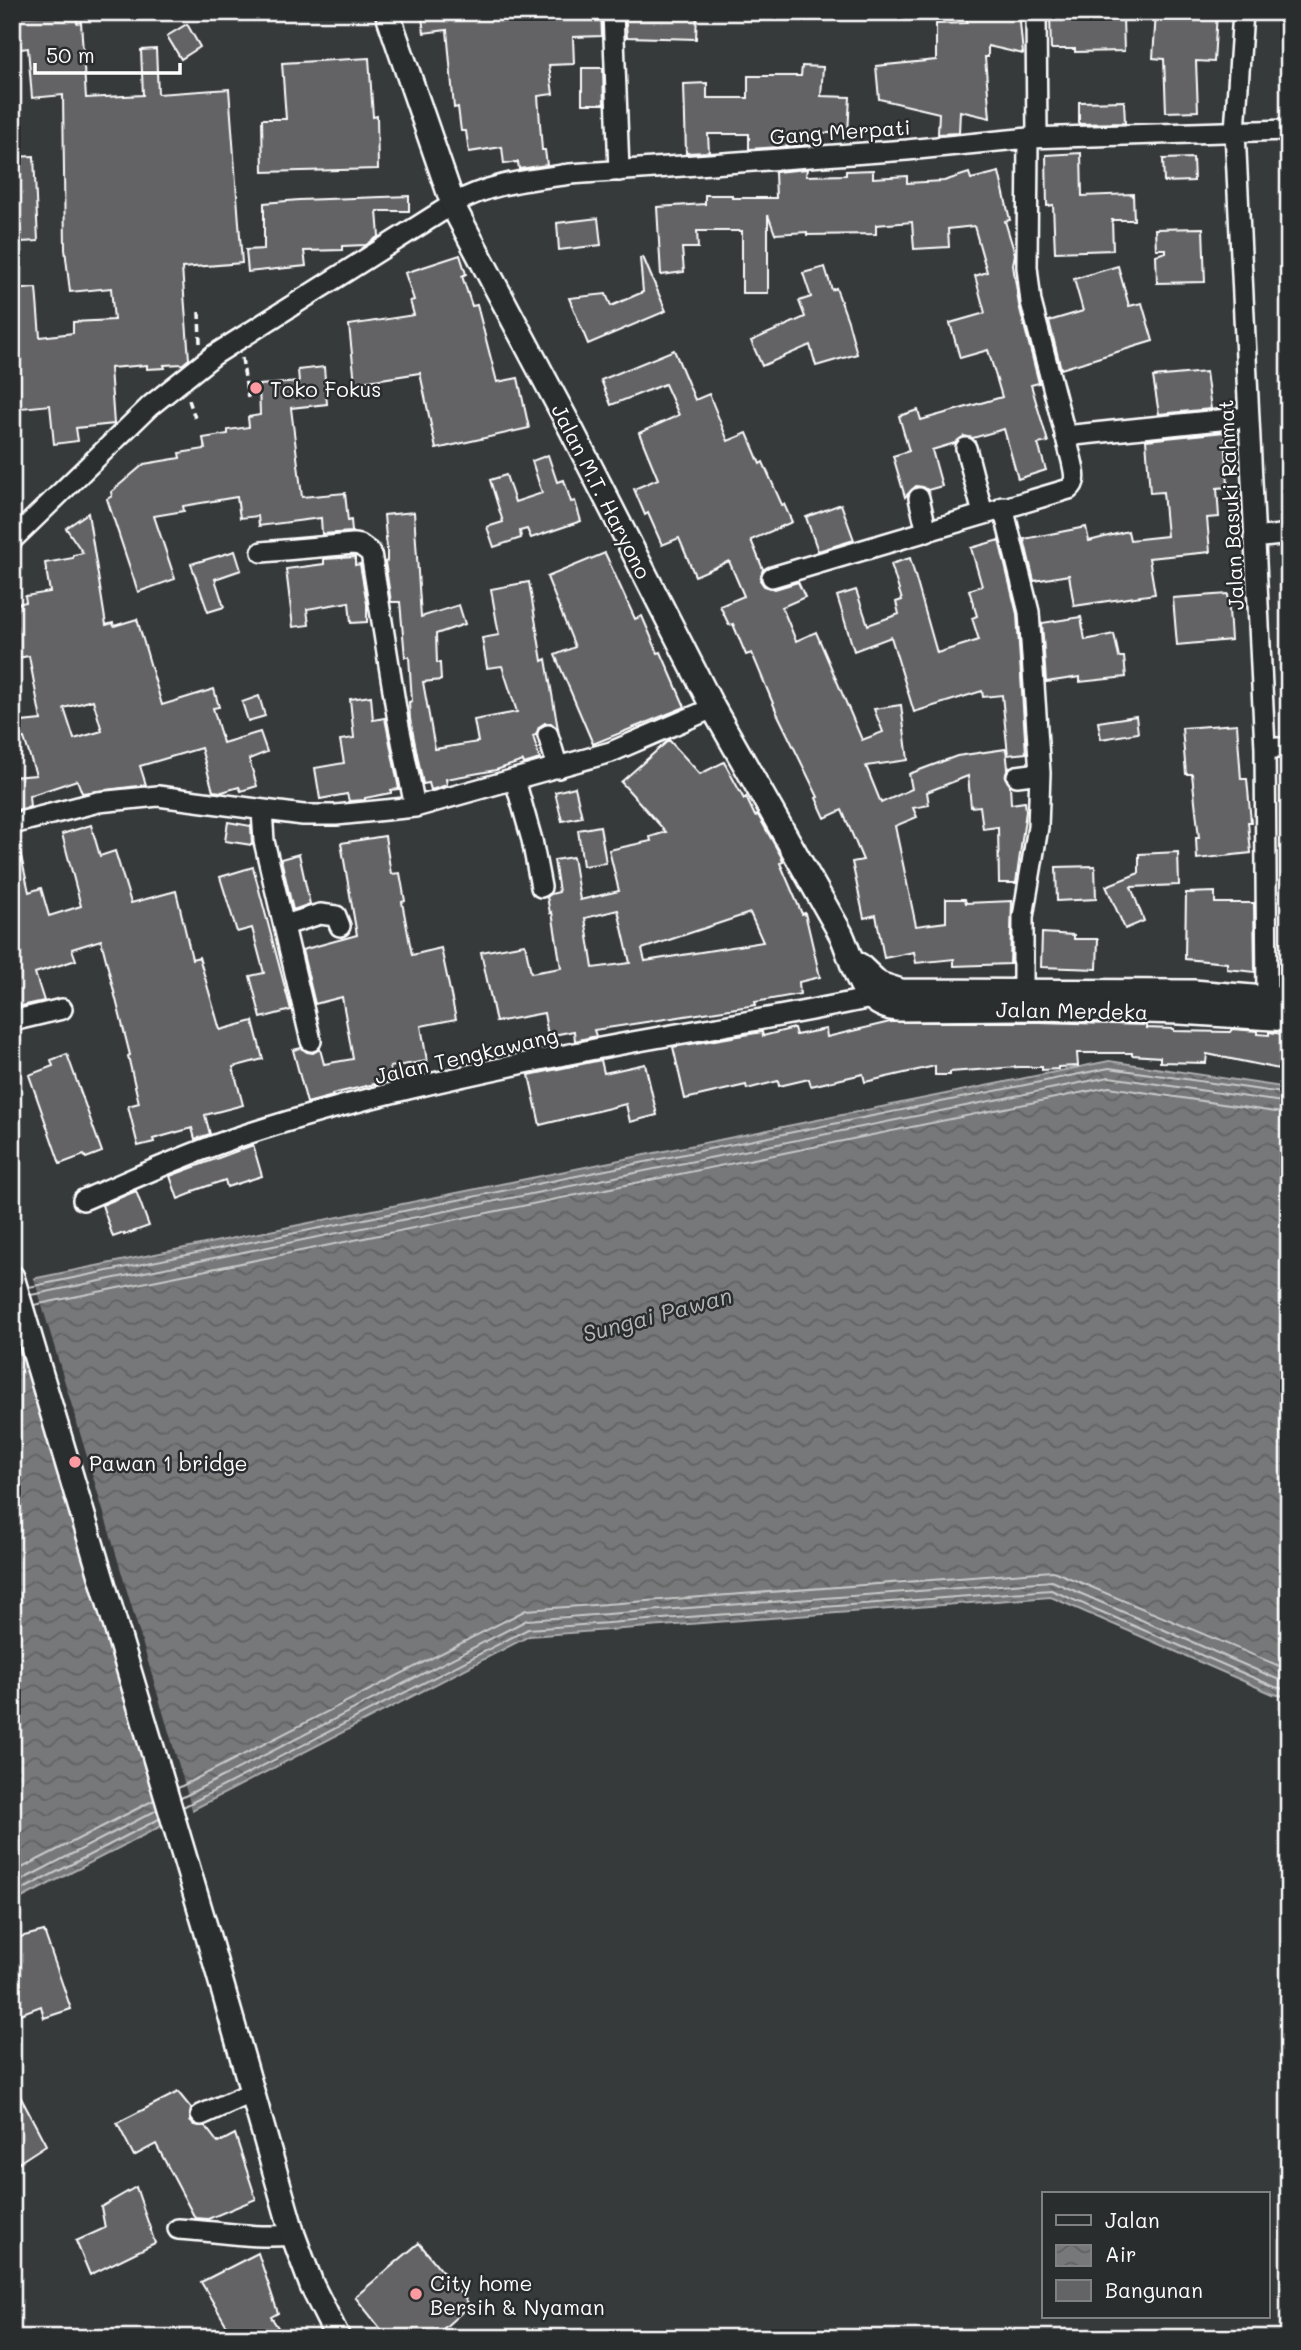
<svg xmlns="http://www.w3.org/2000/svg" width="1301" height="2350" viewBox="0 0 1301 2350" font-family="Mali,sans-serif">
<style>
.water{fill:url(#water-waves);stroke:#adaeaf;stroke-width:2}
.pier{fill:#373a3b}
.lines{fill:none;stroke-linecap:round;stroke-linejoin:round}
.shore{stroke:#c8c9c9;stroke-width:2}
.building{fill:#636465;stroke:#fff;stroke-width:2;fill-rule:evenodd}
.minor-casing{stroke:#fff;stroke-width:24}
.major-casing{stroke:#fff;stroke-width:28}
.path{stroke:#fff;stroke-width:3.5;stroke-dasharray:7 5;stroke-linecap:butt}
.minor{stroke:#2a2d2e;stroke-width:19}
.major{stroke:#2a2d2e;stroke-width:23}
.poi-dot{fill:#ff9aa2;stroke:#2a2d2e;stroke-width:2.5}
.labels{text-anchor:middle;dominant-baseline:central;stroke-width:5;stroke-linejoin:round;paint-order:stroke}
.street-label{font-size:21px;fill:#fff;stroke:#2a2d2e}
.poi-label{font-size:21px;fill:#fff;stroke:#2a2d2e;text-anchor:start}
.water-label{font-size:23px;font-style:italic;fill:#b4b5b5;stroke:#2a2d2e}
</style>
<defs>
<pattern id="water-waves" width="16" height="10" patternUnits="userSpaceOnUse" patternTransform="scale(1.75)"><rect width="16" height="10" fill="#767879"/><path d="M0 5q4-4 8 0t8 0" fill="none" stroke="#616262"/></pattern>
</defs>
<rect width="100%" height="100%" fill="#373a3b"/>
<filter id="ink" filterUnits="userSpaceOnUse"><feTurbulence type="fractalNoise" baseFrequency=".0143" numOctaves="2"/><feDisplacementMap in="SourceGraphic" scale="14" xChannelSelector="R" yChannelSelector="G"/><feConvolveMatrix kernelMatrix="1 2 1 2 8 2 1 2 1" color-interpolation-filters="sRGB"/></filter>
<g filter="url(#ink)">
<path class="water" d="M1109,1061L1289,1088V1697L1273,1694L1051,1597L529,1636L12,1903V1283Z"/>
<path class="pier" d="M33,1275L193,1813L168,1827L12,1279Z"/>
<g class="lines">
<path class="shore" d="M29,1287L1109,1068L1289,1094
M31,1295L1109,1077L1289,1103
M34,1305L1109,1087L1289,1114
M178,1788L526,1610L1053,1571L1289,1670
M181,1798L527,1620L1052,1581L1277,1679L1289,1681
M183,1807L528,1629L1051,1590L1275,1687L1289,1690
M12,1873L154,1800
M12,1885L157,1810
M12,1895L159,1819"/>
</g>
<path class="building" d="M40,12H76L77,23L81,22L86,98L143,95L141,50L156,49L158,94L229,89L242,263L182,268L189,359L183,364L164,365L165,368L147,369V365L110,368L114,424L76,428L78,441L54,444L50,405L12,409V290L36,288L40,337L73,333V322L114,320L111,288L70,292L65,249L63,95L32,98L28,48L12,50V17L40,15Z
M444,12H601L602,36L573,37L574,64L549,65L553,94L538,96L542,150H545L547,165L519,169L518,162L504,164L502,147L469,152L466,131H461L458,107L454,108L447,30L424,33L422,18L444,14Z
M625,12H697L696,39L627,37Z
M967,12H1019L1023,54L988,46V57H985L990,118L960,111L959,133L938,134L939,113L879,99L876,66L936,60V24L967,23Z
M1156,12H1217L1214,62L1196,61L1198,111L1166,112L1164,59L1153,58Z
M1069,14L1070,19L1123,17L1124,51L1075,52V49H1051L1050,15Z
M187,24L200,47L181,59L167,36Z
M369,58L373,117L377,116L378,169L263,172L262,119H286L282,63Z
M802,66L823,67L821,96L850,97L848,134L809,132L808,145L749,149V134H708L709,152L686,153L684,84L707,83V98H748V76H801Z
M582,68H603L604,104H582Z
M1124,101L1125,123L1079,124V102Z
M1081,153L1082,196L1133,194L1134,220H1112L1113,250L1055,252L1053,205L1047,206L1046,155Z
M34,156L38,241L21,242L18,203H12V157Z
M1193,158L1194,181L1164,182L1163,159Z
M807,169L806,176L846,175V171L873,170V178L907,176V183L944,181L969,173L971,179L999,172L1010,220L1005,221L1015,254L1013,265L1019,305L1039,383L1031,385L1048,442L1038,444L1046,470L1018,479L1004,429L973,438L964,436L955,443L932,450L942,486L928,490L923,487L916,486L905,497L893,456L909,451L899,416L918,410L921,420L1002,397L988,350L960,358L950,323L985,313L975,276L987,272L974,226L948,229L949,247L914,249L912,222L876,225V234L807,235V232L775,234L768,215V293H742V231H697L698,248H682L684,272L661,275L657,207L705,204V195H732V198H776L775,172Z
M409,196V211H377L379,236L366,245L342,246V250L304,251L306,266L248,272L246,250L264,249V203L299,200Z
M598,218L601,245L559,250L557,223Z
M1203,228L1205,282L1157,283L1156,255L1166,252V249H1156L1155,229Z
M460,255L466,274L462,276L472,306L477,305L497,382L518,378L529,428L436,449L420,373L355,383L349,325L414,315L410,301L414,300L405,273Z
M643,257L666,311L588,344L569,298L606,294L611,306L643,292L640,258Z
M1118,266L1129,306L1142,303L1153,341L1061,369L1049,321L1083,311L1074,279Z
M825,267L832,290L836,288L848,321L857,354L816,366L810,345L762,366L751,341L805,317L799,301L811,297L803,273Z
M674,350L695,400L709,394L728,441L747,433L760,464L763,462L782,505L784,504L792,522L751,540L763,569L760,580L764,586L775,589L798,582L805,597L782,607L796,641L816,632L862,740L883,732L874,709L901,705L908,760L866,766L881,803L912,789L909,774L957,756L1006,749L1008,768L1005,777L1010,785L1011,804L1025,802L1026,811L1016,883H999L998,827L983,829L980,806L971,807L968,776L927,792L929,805L913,808L917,817L895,826L916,926L946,922V899H965L966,903L1012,901L1010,964L954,966V959L916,963L914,952L884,958L876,915L864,918L852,862L863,860L842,810L825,818L816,798L818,797L777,713L752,653L746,655L733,624L729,625L720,606L744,596L729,561L695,576L679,538L662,545L648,513L645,515L634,489L658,479L639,433L679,415L665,384L611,405L601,380Z
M324,367L327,404L291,408L302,497L345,493L348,521L351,520L352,532L322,534L321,518L259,526L258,516L240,518L237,497L183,506L184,511L154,516L175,579L138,592L107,499L112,496L111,492L144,464L180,458L179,453L205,449L203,438L228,434V430L249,427L248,417L260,415L259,385L299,382L298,370Z
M1206,372L1211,409L1159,414L1153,377Z
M1225,432L1228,487L1217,488L1219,517L1207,518L1210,552L1149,558L1155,594L1074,606L1069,575L1034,581L1024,539L1086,527L1089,541L1128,531L1130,540L1167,536L1163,492L1150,493L1146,440Z
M548,455L557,482L564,480L571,502L575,501L581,521L531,538L527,529L520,531L521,538L494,547L487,527L503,522L490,480L506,475L515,502L542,493L532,461Z
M841,504L854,540L818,551L806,517Z
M414,512L421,617L459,605L465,624L436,634L437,663H440L441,680L423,682L435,749L478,742L474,720L517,712L502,666L487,668L482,638L499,635L491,589L529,582L542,661L546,659L558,729L551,723H545L539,727L536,735L533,736L540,759L524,764L523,761L496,770L446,779L447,785L431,790L429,783L423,784L410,719L409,702L412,701L409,657H405L400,602H391L385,562L387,561V549L384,515Z
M88,513L106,625L113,623L114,626L137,619L162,705L214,689L219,707L213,708L223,743L260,732L267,752L249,759L257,786L241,791L239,787L222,792L213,791L201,748L140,766L146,785L82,793L77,780L29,796L30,807L12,811V777L36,775L24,738L12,739V723L41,720L29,656L12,659V605L26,602L25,596L50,592L45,563L73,558V555L83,553L66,528ZM93,700L102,731L74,739L64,708Z
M999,540L1017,614L1026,753L1008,755L1002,695L983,697L982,691L914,712L891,637L854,651L837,596L856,590L868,625L899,614L896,602L902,600L891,564L910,558L937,653L979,640L972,618L977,616L969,590L982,586L971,548Z
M235,551L241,570L215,579L224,607L208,612L191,564Z
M605,553L635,619L642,616L658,653L661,652L685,707L593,744L555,655L575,647L547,577Z
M355,557V565L360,564L367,604V622L351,623L349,602L307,609L309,625L293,627L286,569L324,564V559Z
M1228,594L1231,640L1177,645L1173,598Z
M1081,617L1085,640L1114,634L1119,657H1124L1126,677L1080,682V677L1046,682L1042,623Z
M259,696L265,716L248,721L242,702Z
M371,696L373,720L385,718L399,789L391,790V793L365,798V800L349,801L347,794L320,799L315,768L344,763L340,740L354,738L350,699Z
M1136,716L1138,733L1101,739L1098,722Z
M1237,724L1241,779H1247L1251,822H1248L1251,853L1197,859L1196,838H1199L1192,774H1186L1182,728Z
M669,740L700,774L724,762L744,799L746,797L755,816L758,815L781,856L783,862L780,863L802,914L805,913L820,977L799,982L800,994L755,1002L756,1005L594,1030L596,1036L575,1041L574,1031L548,1036L544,1013L496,1022L481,952L525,944L531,973L561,968L552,912L550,913L547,897L551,894L559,892L554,860L573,857L580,900L619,891L609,850L651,841L650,837L666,832L621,782ZM618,910L630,963L593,968L585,918ZM750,913L763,942L645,961L642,949Z
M575,787L582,817L562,821L555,792Z
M228,822L251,826L252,845L225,841Z
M91,825L100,856L115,851L131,903L176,891L192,959L199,957L220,1030L253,1021L263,1059L233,1067L243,1105L205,1115L210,1134L195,1139L192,1128L153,1139L154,1142L138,1146L128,1106L139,1103L128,1056L130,1055L101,940L72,949L76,960L35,973L44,1001L12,1008V848L19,847L29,892L41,888L49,916L81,906L62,834Z
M600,826L606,863L583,866L578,830Z
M385,836L391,874L400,873L405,901L402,902L412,955L441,948L456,1019L421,1026L427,1061L390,1067L392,1080L332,1094L333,1096L307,1103L293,1050L301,1048L307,1052L313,1053L320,1049L324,1064L353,1059L342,997L315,1004L302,950L357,935L341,843Z
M1178,852L1179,885L1131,887L1144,921L1125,929L1106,886L1139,873V854Z
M299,854L310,904L293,910L281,859Z
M1095,866L1096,899L1057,901L1056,867Z
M253,867L291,1010L261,1018L250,976L264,973L252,928L237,932L220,877Z
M1215,892V903H1254L1255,972L1227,969V963L1185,959L1186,893Z
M1042,933L1074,935V939H1098L1097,969L1041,967Z
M890,1022H1040L1146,1025V1028L1174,1029V1031L1230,1032L1232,1029L1258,1031V1034L1269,1035V1032L1289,1035V1071L1207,1054L1206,1063L1160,1062V1057L1132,1055V1053H1077L1078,1066L1058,1067V1069L1042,1070V1067H1018L950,1072V1075H935V1066L865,1082L863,1074L811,1086L809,1079L779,1086L778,1081L747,1089L746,1085L685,1099L673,1047L762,1032L763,1036L794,1028L796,1035L826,1029L827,1037Z
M67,1054L102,1152L86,1158L84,1155L60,1164L29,1075L53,1066L51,1060Z
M601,1060L604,1073L645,1064L657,1115L630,1122L626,1104L540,1125L529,1075Z
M253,1145L262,1176L227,1187L225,1180L193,1191V1193L178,1199L170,1176Z
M136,1191L149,1226L124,1235V1233L113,1237L102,1205Z
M44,1931L71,2009L44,2018L41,2006L12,2017V1939Z
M12,2081L46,2145L12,2167Z
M178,2092L191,2108L190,2121L194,2125L205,2126L218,2143L235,2134L256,2199L208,2219L195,2218L156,2144L134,2156L117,2123Z
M136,2187L155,2243L90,2275L76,2241L105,2228L101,2207Z
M419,2243L470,2305L433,2338H388L355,2297Z
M258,2253L278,2313L271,2317L285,2338H234L201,2282Z"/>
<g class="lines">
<defs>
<path id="minor" d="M613,12L619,171
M1036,12L1037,138
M1243,12L1235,131L1265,748L1267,997
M1065,436L1248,417
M966,448L983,514
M919,498L927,532
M1003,507L1029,612L1040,773L1038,827L1023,917V991
M1254,538L1289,534
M12,540L150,406L214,355L453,204C490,183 528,180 570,174L907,150L1028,138L1289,130
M262,552L353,544L360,545L371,553L398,721L415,807
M772,577L1069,489C1078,482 1074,471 1072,461L1031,302L1027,267L1028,138
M548,735L558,768
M1265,748H1289
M1017,776L1040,773
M515,780L532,840L541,887
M262,811L264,841L311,1041
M12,824L98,802L158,796L303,815H336L415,807L611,752L713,708
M285,925L320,914L336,916L340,926
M12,1021L62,1009
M83,1200C133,1179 184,1155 235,1138C349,1100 472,1073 590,1050C683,1032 778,1018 871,998
M201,2115L251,2093
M178,2229C216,2231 255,2239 293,2235"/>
<path id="major" d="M387,12L455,210L570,427L713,708L841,934C855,964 857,1003 896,1009L1040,1008L1180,1012L1289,1019
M859,965L879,984L901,991L1193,992L1289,1000
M12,1277L205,1926L293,2235L312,2286L338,2338"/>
</defs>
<use href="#minor" class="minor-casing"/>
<use href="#major" class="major-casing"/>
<path class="path" d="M199,312L200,343
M242,358L248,398
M189,400L195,418"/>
<use href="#minor" class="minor"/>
<use href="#major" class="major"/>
</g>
</g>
<g class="poi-dot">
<circle cx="256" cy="388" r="7"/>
<circle cx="75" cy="1462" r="7"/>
<circle cx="416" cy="2294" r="7"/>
</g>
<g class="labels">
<g class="street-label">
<text transform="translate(840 131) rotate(-4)">Gang Merpati</text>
<text transform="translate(602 491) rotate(63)">Jalan M.T. Haryono</text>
<text transform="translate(1230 505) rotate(-93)">Jalan Basuki Rahmat</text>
<text transform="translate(1072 1010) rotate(1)">Jalan Merdeka</text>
<text transform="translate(466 1055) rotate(-13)">Jalan Tengkawang</text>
</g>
<g class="poi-label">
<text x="270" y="388">Toko Fokus</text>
<text x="89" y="1462">Pawan 1 bridge</text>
<text x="430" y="2282">City home<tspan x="430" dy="24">Bersih &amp; Nyaman</tspan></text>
</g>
<g class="water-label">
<text transform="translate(657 1314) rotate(-15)">Sungai Pawan</text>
</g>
</g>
<rect width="1301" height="2350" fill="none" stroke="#2a2d2e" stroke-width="42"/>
<rect x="21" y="21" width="1259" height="2308" fill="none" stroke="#fff" stroke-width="2.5" filter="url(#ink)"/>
<rect x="1042" y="2192" width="228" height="126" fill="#2a2d2e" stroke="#7f8182" stroke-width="2"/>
<rect x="1056" y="2215" width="35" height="10" fill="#2a2d2e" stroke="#7f8182" stroke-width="2"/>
<text x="1105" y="2228" font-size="21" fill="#ffffff">Jalan</text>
<rect x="1056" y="2245" width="35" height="21" fill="url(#water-waves)" stroke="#7f8182" stroke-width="2"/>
<text x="1105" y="2262" font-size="21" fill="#ffffff">Air</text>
<rect x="1056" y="2280" width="35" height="21" fill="#636465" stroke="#7f8182" stroke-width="2"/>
<text x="1105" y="2298" font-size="21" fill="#ffffff">Bangunan</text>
<path d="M35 63v10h145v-10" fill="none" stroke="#ffffff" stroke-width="3.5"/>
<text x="46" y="63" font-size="21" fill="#ffffff" stroke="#2a2d2e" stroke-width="5" paint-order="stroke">50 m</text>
</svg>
